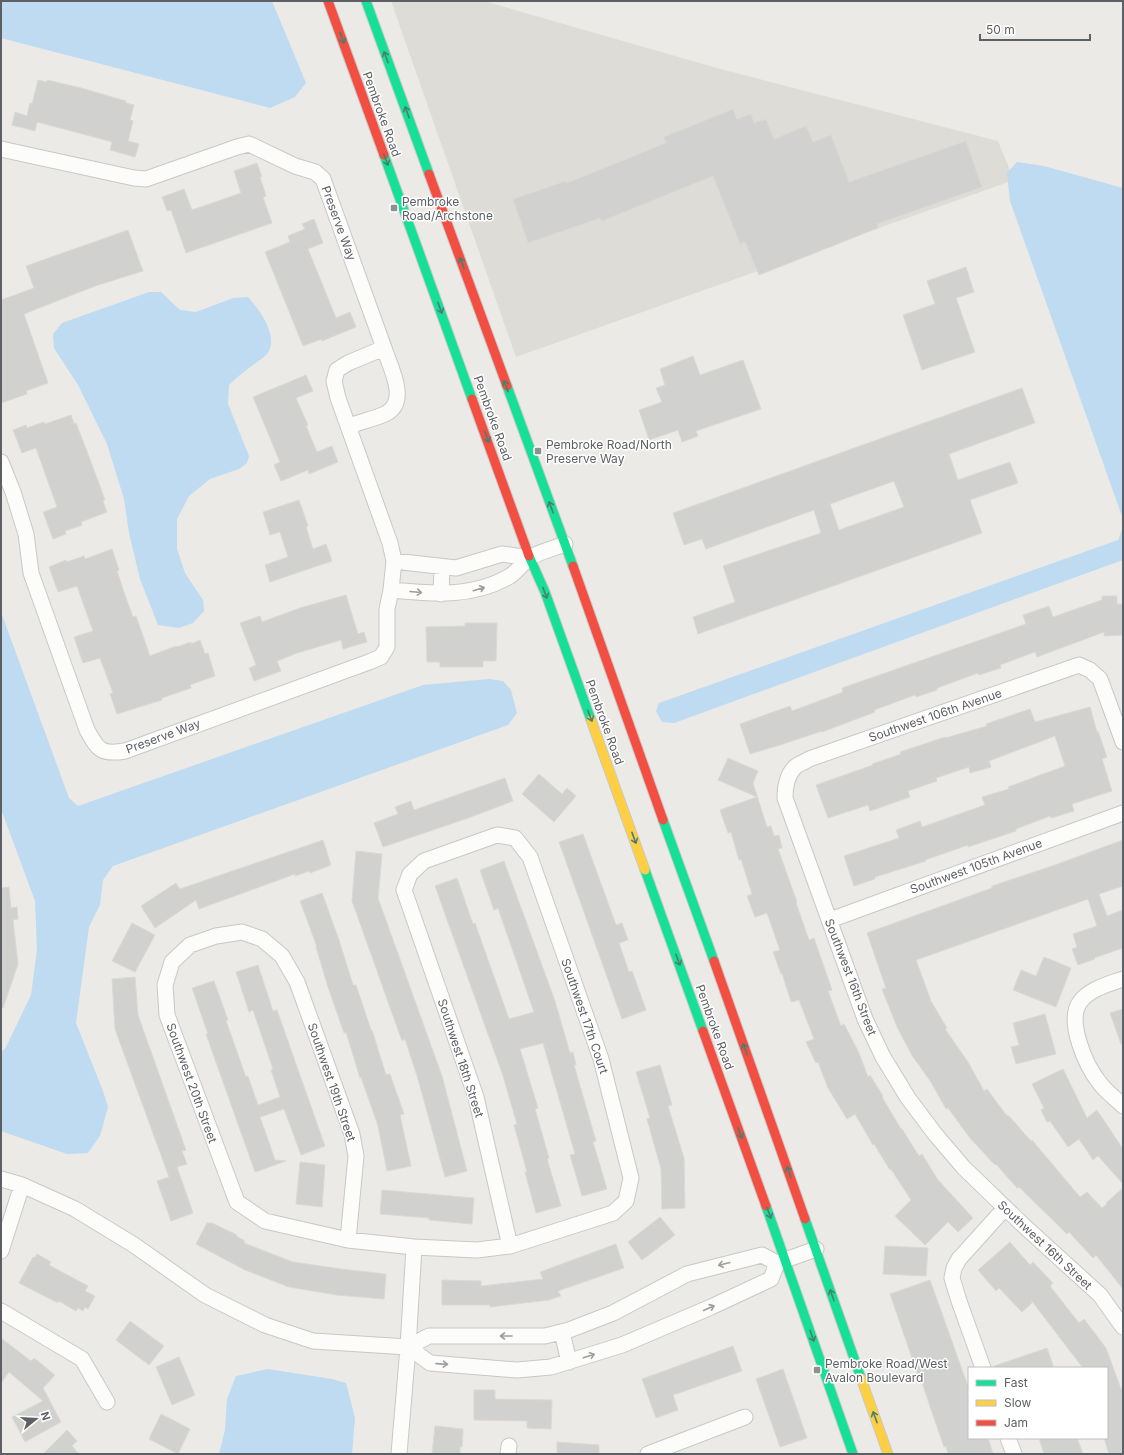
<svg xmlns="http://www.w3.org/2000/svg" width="1124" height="1455" viewBox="0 0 1124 1455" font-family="Inter,sans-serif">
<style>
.education{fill:#dedcd6}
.water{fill:#bedbf1}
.building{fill:#d1d1cf;stroke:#dad9d6;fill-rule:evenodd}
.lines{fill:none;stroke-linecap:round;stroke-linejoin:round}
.street-casing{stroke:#c8c8c8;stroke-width:17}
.fast-casing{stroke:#c8c8c7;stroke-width:11}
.slow-casing{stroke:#c8c8c7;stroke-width:11}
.jam-casing{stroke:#c8c8c7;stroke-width:11}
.street{stroke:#fcfcfb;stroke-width:15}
.fast{stroke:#16e098;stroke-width:9}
.slow{stroke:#ffcf43;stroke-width:9}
.jam{stroke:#f24e42;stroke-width:9}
.oneway{stroke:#4a7f70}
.oneway2{stroke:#9c9ea0}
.poi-dot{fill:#8e9091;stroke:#fff;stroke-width:1.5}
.labels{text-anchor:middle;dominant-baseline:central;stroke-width:3;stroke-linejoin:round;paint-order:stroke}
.street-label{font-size:12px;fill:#5c5f63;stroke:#fff}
.poi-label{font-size:12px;fill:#5c5f63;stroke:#fff;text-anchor:start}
</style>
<rect width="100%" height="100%" fill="#ebeae6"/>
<path class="education" d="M391,1H484L717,68L998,141L1014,180L516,357Z"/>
<path class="water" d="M1,1H272L306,83L295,97L270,108L1,38Z
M1017,162L1044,166L1123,188V519L1010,201L1007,173Z
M149,292H161L180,310L196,312L233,298L248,297C260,310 281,339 266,355C262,359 257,362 253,365C245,371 237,377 229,385L228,404L249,456L247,463L239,469L210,479L189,496L177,519V549L185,573L203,600L204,611L193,623L179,628L158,625L140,579L129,533L124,499L107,444L78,385L54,348L53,334L62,323Z
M1123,527V560L674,723L662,722L656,711L659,703L1118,540Z
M1,612L69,798L78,806L423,685L489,679L503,681L511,690L517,713L508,725L113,866L103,880L100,905L89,927L76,1023L103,1091L108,1107L100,1136L88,1153L67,1154L1,1131V1052L5,1049L31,995L37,950L35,901L1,809Z
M268,1369L332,1379L346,1383L355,1418L352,1454H219L225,1430L227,1399L236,1376Z"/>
<path class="building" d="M38,80L47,82V80L81,88L126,101V103L134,105L130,120L133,121L128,141L139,144L135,157L110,150L112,142L83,134L37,122L35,131L12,125L15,112L27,116L30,103L32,104Z
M733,109L737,119L751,114L754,123L766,119L774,139L806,126L813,142L831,135L849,182L966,141L982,187L877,224L878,228L759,275L745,242L740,244L713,176L602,221L600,218L528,243L513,199L566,181L567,183L666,143L664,137Z
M257,163L262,177H260L266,196L263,197L272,223L186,253L171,210L167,211L162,197L184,189L192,210L241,193L234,171Z
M314,219L323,243L308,249L336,318L350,312L356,327L322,341V339L303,346L265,252L290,242L288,236L305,229L302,224Z
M128,230L143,271L95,286L24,314L48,383L26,391L27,394L1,403V300L34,288L26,266Z
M966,267L974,292L956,298L975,352L922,370L903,315L935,304L927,281Z
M693,356L700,375L743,360L761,409L696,431L698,436L682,442L678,430L649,440L639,410L662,402L656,388L665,385L660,369Z
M306,375L313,391L296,398L308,425L306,426L317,452L332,446L338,462L309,474L308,470L281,481L274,465L280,462L253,397Z
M1022,388L1035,423L949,454L958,480L1010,462L1018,483L970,500L982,533L698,634L693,617L735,602L723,566L821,533L814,510L706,549L702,539L684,545L673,513ZM894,481L904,507L839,530L830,504Z
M71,415L74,424L76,423L94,470L105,500L103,501L107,512L81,522L82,525L65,531L66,534L53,539L43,512L57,507L46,476L36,448L22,453L13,430L26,425L27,428L44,422L45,424Z
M299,500L308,526L306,527L313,549L326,544L332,561L270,582L265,565L288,557L280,532L270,535L263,512Z
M112,549L119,570L117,571L126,598L133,617L136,616L150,656L176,646L177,647L191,642V644L200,640L205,654L208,653L215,676L190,685L191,688L162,698V700L117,714L110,694L113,693L100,658L83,663L74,637L93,631L77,586L58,592L49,567L66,560L67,562L84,556L85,559Z
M346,595L358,634L364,632L367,642L343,649L341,640L297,653L277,661L281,671L254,681L249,668L256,665L240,623L260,616L262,622L300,608Z
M1102,596H1117V604H1123V635L1104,636V632L1037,657L1035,652L1000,665L1001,668L979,675L978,673L937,688V690L916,697L915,695L874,710L875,712L822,732V731L780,745L750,754L740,724L790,706L792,711L843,692L842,688L1026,624L1023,615L1049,606L1053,617L1102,600Z
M465,623H497L496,661H483V667H440V662H427L426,627L465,626Z
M1090,707L1097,732L1098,731L1107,757L1102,759L1112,791L1072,804L1074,811L1051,818L1050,816L1016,829V831L968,847V845L925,860L926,861L875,877V879L854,886L844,856L899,838L896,830L920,821L922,827L985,805L982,797L1009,789L1008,787L1065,766L1055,736L989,761L991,767L970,773L969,767L936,778L937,781L908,791L910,797L870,811L868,805L828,818L816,785L873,765L872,764L901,754L900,752L945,737V738L987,726L986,724L1030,709L1035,722Z
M728,758L758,771L753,783L767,827L771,826L774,836L779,835L782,848L778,849L797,902L796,903L809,940L814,938L832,990L828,991L841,1026L844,1024L859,1053L868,1077L870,1075L883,1096L882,1097L901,1129H902L919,1156L922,1154L938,1180L973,1218L958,1232L948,1222L925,1245L895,1216L911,1200L891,1169L890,1170L874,1144L873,1145L855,1114L847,1119L828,1088L818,1062L816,1063L806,1042L814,1039L799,1000L791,1002L782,973L781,974L773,952L780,950L767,913L755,917L747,896L752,894L741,859L739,860L731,832L728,833L720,810L757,797L718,780Z
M539,774L562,794L567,788L576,796L554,822L522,794Z
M505,778L513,801L468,818L383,847L374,823L398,814L395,807L411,801L414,810Z
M583,834L616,925L622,923L628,940L619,943L629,972L632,971L646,1010L622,1019L559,842Z
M323,840L331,865L310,873L309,871L295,876V874L199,909L196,900L155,928L141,906L176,883L180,889Z
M1123,840V886L1099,894L1107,916L1123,910V948L1094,958L1095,959L1078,965L1072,949L1077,947L1073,934L1097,926L1088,899L916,960L931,1001L947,1028L945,1029L968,1062L984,1091L987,1089L1007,1116L1008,1115L1031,1141L1032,1140L1080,1197L1087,1192L1102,1208L1107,1204L1106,1203L1123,1188V1289L1096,1255L1093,1258L1069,1232L1067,1234L1019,1187L1017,1188L996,1164L995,1165L970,1138L948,1108L946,1109L931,1082L913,1057L897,1027L882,989L886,988L867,933L992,888V886L1055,865Z
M356,851L382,854L378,898L442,1076L467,1171L445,1177L418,1079L405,1039L402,1041L352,901Z
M504,861L555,1001L570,1053L573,1052L576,1065H574L596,1141L593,1142L607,1189L582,1196L570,1155L575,1154L543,1043L520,1049L538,1108L535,1109L549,1158L547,1159L561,1206L536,1213L525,1172H527L514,1125L517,1124L503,1076L435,886L457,878L473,924L475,923L509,1019L534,1012L498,908L494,910L480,870Z
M9,887L11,908L17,907L18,919L13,920L18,964L3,1008H1V888Z
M322,893L339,940L353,985H356L371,1030H372L386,1075L390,1074L404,1114L400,1115L411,1166L387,1171L378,1126L361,1077L360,1078L346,1032L344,1033L328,987L316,947H317L300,901Z
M132,923L155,935L135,972L112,961Z
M1044,957L1071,968L1056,1007L1013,990L1021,970L1036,976Z
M258,965L273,1011L277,1010L325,1146L301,1155L284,1109L260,1117L275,1160L286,1161L255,1172L206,1034H208L192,988L214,981L228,1020L226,1021L246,1077L248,1076L258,1105L280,1097L271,1070L273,1069L253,1010L249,1012L236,972Z
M135,977L138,1015L186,1150L182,1151L187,1164L177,1167L193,1213L171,1221L157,1181L169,1177L115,1029L112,979Z
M1123,1009V1044H1121L1110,1013Z
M1045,1014L1056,1054L1016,1064L1011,1047L1019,1045L1013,1023Z
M660,1065L672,1105L668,1106L684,1158L685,1208L662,1209L661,1169L647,1119L650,1118L636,1072Z
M1063,1069L1087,1118L1097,1110L1123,1149V1184L1098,1156L1093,1160L1079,1139L1068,1147L1050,1121L1047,1122L1041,1110L1044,1108L1032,1084Z
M300,1162L325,1165L322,1207L296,1204Z
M382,1190L474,1198L472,1224L429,1220V1218L380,1214Z
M660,1217L675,1235L642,1260L628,1242Z
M207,1223H212L237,1235L236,1236L245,1241L244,1243L293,1262L341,1269L386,1274L384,1299L337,1295L289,1287L245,1270L196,1244Z
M1010,1242L1030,1265L1033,1262L1053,1283L1050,1286L1079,1323L1084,1319L1106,1348L1121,1389L1123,1388V1454H1109L1104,1438H1107V1368H1083L1031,1300L1032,1303L1022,1312L999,1288L996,1291L978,1270Z
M616,1244L624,1268L558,1291L561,1296L549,1300L490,1307V1305H442V1280L481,1281V1286L543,1279L540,1272Z
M885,1246L928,1248L926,1276L883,1274Z
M37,1254L51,1262L49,1265L88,1286L85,1291L95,1296L88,1309L85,1307L83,1311L78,1308L76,1311L59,1301L58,1303L19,1283L33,1257L35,1258Z
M930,1280L969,1389V1438H988L993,1454H948L946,1446L944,1447L922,1383L921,1384L890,1294Z
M130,1321L164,1346L149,1365L116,1340Z
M1,1338L31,1361L34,1358L55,1375L43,1388L61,1422L25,1442L12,1417L43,1401L9,1372L1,1383Z
M733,1346L742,1371L673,1395L678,1410L656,1418L642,1379Z
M1047,1348L1054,1368H994V1366Z
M179,1357L195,1395L172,1405L156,1367Z
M783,1369L807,1438L780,1447L756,1379Z
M474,1390H495V1399L552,1400L551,1429L527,1428V1421L474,1420Z
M161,1414L190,1429L178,1454L149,1439Z
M435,1426L463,1429L462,1447H460V1454H432Z
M67,1430L77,1441L72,1446L79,1454H43Z
M1039,1438H1077L1083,1454H1044Z
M557,1442L599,1445V1454H557Z"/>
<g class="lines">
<defs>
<path id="street" d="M1,149L134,178L146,179L237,147L249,144L295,166L315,172L323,179L384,348L348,363L337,370L334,381L338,398L390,543L394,561L391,590L387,609V647L381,657L369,662L125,751C101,755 98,750 87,730L31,573L26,534L13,492L1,462
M349,426C360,422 373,419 385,414C410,402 390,367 384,348
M394,561L456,568L502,554L530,558
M391,590C432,594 473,598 510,576C518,571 523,562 531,557C539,552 555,548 565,544
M441,594L442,567
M1123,742L1100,679L1090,670L1079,665L809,759C805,762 798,764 795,767C787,775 785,787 785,798L865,1019L883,1057L908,1098L935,1134L964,1168L1022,1224L1100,1295L1123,1327
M830,920L1123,813
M1123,979C1109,984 1089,989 1080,1002C1066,1021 1086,1066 1099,1082C1105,1091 1115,1098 1123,1106
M1,1179L22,1185L75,1209L134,1245L205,1295L265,1325L313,1341L408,1347L430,1363L517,1370L551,1367L622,1345L711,1307L771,1279L777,1263L816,1249
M348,1240L356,1156L352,1134L297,982L282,956L262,939L242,932L216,936L190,945L172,962L165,985L167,1015L237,1202L265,1221L348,1240L414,1247L408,1347L399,1454
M414,1247L477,1250L510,1246L613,1213L626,1201L631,1178L601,1059L530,857L515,838L497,835L424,861L410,874L404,890L476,1097L510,1246
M1,1251L22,1185
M1,1311L82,1359L107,1402
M562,1332L569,1362
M408,1347L429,1336H545L569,1330L613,1313L687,1274L762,1255L777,1263
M983,1368L959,1301L952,1278L954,1268L959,1259L1005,1208
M1008,1438L1014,1454
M508,1454L509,1446
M648,1454L745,1417"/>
<path id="fast" d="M366,1L429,174
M384,155L472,399
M507,386L573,566
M529,556L545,592L591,720
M663,820L714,961
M645,870L703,1031
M766,1206L853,1454
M805,1219L861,1378"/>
<path id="slow" d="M591,720L645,870
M861,1378L888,1454"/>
<path id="jam" d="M328,1L384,155
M429,174L507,386
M472,399L529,556
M573,566L663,820
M714,961L805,1219
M703,1031L766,1206"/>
</defs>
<use href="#street" class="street-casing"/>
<use href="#fast" class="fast-casing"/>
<use href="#slow" class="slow-casing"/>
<use href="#jam" class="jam-casing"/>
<use href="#street" class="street"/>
<use href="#fast" class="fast"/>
<use href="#slow" class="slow"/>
<use href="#jam" class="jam"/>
</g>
<defs><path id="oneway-shaft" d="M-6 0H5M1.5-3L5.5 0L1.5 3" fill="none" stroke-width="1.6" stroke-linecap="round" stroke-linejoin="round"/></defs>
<g class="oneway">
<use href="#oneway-shaft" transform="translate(342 38) rotate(70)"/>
<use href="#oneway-shaft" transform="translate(386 57) rotate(-110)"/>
<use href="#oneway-shaft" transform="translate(407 112) rotate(-110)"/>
<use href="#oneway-shaft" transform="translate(386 160) rotate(70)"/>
<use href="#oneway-shaft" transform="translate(462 263) rotate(-110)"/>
<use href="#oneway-shaft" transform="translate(440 308) rotate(70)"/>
<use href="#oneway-shaft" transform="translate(506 386) rotate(-110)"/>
<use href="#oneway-shaft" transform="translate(487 437) rotate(70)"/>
<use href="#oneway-shaft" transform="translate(551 507) rotate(-110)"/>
<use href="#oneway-shaft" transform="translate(545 593) rotate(69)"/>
<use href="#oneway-shaft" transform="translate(590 716) rotate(70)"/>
<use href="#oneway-shaft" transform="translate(634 838) rotate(70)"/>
<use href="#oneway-shaft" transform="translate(678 960) rotate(70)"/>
<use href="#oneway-shaft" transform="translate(745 1049) rotate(-110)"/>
<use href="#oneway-shaft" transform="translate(740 1133) rotate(70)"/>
<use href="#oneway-shaft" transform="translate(789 1172) rotate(-110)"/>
<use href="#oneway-shaft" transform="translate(769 1213) rotate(70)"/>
<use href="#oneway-shaft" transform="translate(832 1295) rotate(-109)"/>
<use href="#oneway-shaft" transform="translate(812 1336) rotate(71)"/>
<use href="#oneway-shaft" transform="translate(875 1417) rotate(-110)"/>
</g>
<g class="oneway2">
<use href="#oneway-shaft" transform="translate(479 589) rotate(-16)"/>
<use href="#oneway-shaft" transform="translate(416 592) rotate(5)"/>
<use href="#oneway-shaft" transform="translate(724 1264) rotate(166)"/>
<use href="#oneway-shaft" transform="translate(709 1308) rotate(-24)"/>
<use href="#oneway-shaft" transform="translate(506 1336) rotate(180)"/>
<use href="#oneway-shaft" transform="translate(589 1356) rotate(-18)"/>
<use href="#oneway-shaft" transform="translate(442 1364) rotate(4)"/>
</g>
<g class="poi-dot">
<rect x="390" y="204" width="8" height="8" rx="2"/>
<rect x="534" y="447" width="8" height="8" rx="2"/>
<rect x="813" y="1366" width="8" height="8" rx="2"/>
</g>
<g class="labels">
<g class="street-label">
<text transform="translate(382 114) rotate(70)">Pembroke Road</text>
<text transform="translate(339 223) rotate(70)">Preserve Way</text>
<text transform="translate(493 418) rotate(70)">Pembroke Road</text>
<text transform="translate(935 715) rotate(-19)">Southwest 106th Avenue</text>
<text transform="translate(605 722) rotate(70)">Pembroke Road</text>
<text transform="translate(163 736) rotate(-20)">Preserve Way</text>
<text transform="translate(976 866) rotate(-20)">Southwest 105th Avenue</text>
<text transform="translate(851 977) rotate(69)">Southwest 16th Street</text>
<text transform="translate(585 1016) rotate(71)">Southwest 17th Court</text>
<text transform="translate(715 1027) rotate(70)">Pembroke Road</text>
<text transform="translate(461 1058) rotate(72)">Southwest 18th Street</text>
<text transform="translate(332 1082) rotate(71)">Southwest 19th Street</text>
<text transform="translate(192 1083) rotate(70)">Southwest 20th Street</text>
<text transform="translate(1045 1245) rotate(43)">Southwest 16th Street</text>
</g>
<g class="poi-label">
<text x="402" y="201">Pembroke<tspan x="402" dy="14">Road/Archstone</tspan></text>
<text x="546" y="444">Pembroke Road/North<tspan x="546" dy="14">Preserve Way</tspan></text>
<text x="825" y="1363">Pembroke Road/West<tspan x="825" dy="14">Avalon Boulevard</tspan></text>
</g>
</g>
<rect width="1124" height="1455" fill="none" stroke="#5c5f63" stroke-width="4"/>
<rect x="968" y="1367" width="140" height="72" fill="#ffffff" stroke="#bebfc1"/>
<rect x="976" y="1380" width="20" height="6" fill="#16e098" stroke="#bebfc1"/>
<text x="1004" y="1387" font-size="12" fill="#5c5f63">Fast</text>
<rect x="976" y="1400" width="20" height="6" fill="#ffcf43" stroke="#bebfc1"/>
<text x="1004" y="1407" font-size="12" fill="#5c5f63">Slow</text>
<rect x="976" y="1420" width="20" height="6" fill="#f24e42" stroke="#bebfc1"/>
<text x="1004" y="1427" font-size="12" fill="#5c5f63">Jam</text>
<g transform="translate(36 1419) rotate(72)" stroke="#ffffff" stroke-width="3" paint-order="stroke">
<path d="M0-3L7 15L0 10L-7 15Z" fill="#5c5f63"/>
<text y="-6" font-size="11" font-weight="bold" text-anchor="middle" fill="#5c5f63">N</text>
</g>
<path d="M980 34v6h110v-6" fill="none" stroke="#5c5f63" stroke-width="2"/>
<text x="986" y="34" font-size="12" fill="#5c5f63" stroke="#ffffff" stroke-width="3" paint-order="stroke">50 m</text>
</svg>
